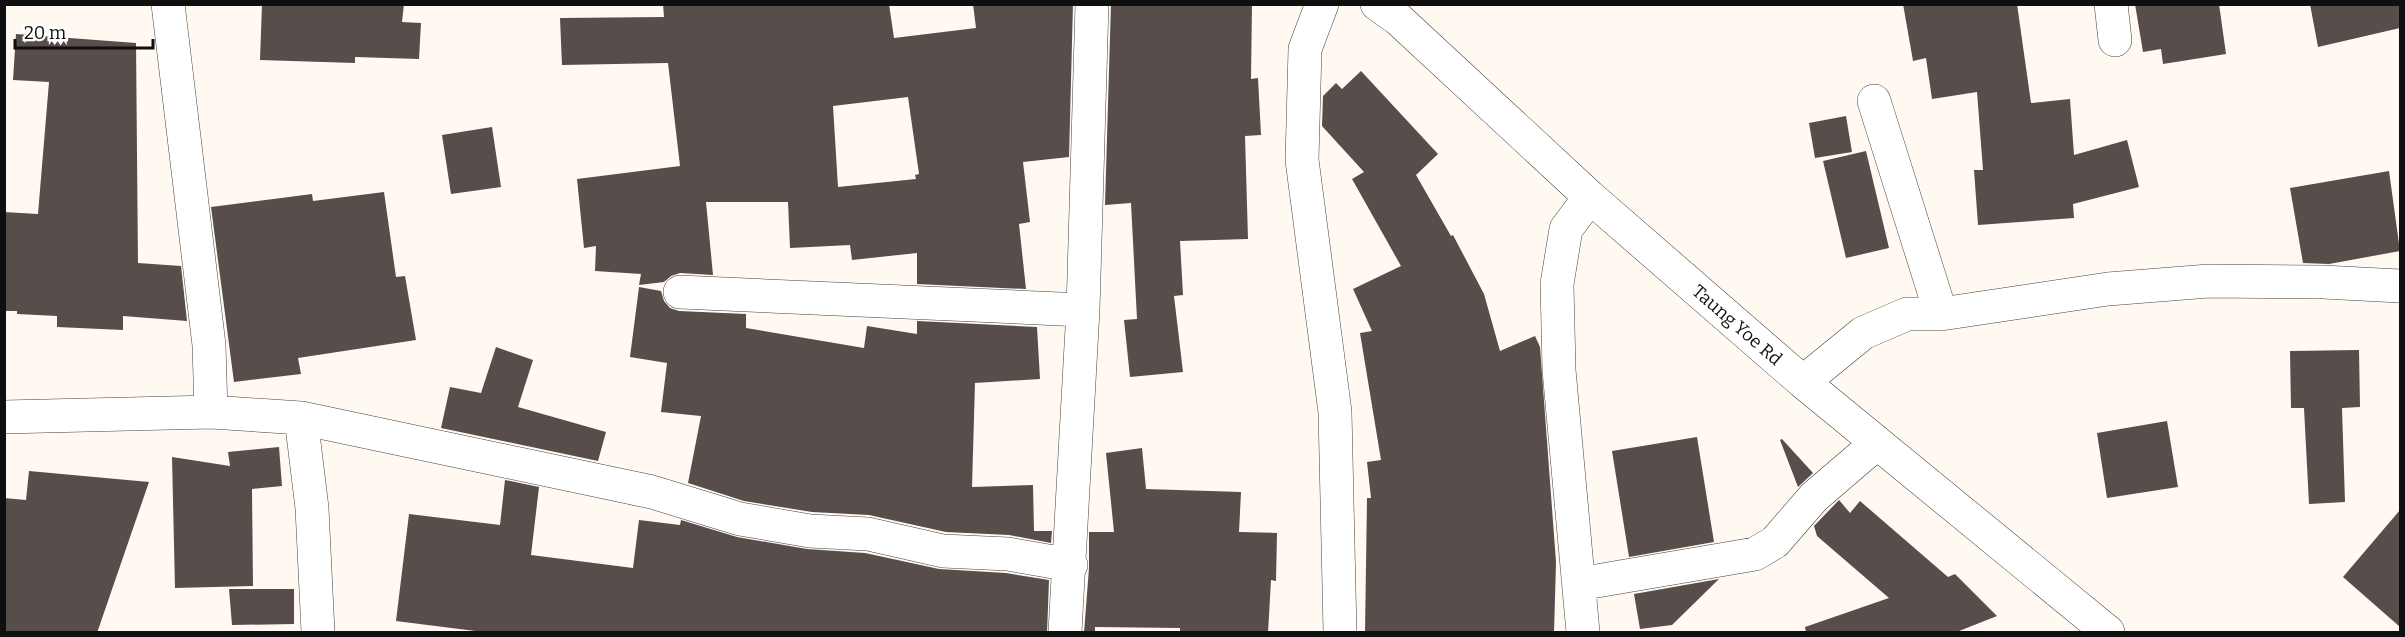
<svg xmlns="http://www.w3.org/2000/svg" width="2405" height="637" viewBox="0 0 2405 637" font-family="Bitter,serif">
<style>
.building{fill:#574d4b;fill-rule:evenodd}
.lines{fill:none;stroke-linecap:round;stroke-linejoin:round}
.minor-casing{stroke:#424242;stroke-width:34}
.minor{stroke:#fff;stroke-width:33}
.labels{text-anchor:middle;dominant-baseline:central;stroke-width:6;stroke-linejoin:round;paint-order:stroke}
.street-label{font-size:18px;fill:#0f0f0f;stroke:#fff}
</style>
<rect width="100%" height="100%" fill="#fff9f1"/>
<path class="building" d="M262,4H404L402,22L421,23L419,59L355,57V63L260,60Z
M663,4H889L894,38L976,28L973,4H1073L1069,157L1023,162L1030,222L1019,224L1026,289L917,284V253L852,260L850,245L790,248L788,202H706L713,275L680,273L671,276L664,282L639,285L641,274L595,271L596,246L584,248L577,179L680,166L668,63L562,65L560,18L664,17ZM908,97L919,174L915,175L916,179L838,187L833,106Z
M1111,4H1252L1251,79L1258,78L1261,135L1245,136L1248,239L1180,241L1183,295L1174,296L1183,372L1130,377L1124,320L1137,319L1131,203L1105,205Z
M1903,4H2017L2031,103L2070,99L2074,155L2127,140L2139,187L2073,204L2074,218L1978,225L1974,170H1983L1977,92L1932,99L1926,58L1913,61Z
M2135,4H2219L2226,54L2163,64L2161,49L2143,52Z
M2310,4H2400V28L2318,47Z
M16,34L136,43L138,263L181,266L187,321L123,316V330L57,327V316L17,314V311H4V212L38,214L49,82L13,80Z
M1361,71L1438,154L1416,175L1451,236L1453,235L1484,294L1500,351L1535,336L1540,347L1556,562L1554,633H1365L1367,498H1371L1367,462L1381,460L1360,333L1372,331L1353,289L1401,266L1352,179L1364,172L1322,126L1323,96L1336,83L1342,89Z
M1846,116L1852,152L1815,158L1809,123Z
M492,127L501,187L451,194L442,135Z
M1866,151L1889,248L1846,258L1823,161Z
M2389,171L2400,251L2329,264L2303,263L2290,188Z
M384,192L396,277L405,276L416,340L298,358L301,374L234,382L211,207L312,194L313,201Z
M639,287L661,291L664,301L670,308L679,311L746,314V328L864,348L867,326L917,334V321L1037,327L1040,379L975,383L972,487L1033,485L1034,531H1052L1051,543L1009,535L946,532L869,515L812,512L744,501L688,483L701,416L661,412L667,363L630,357Z
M496,347L533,360L518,407L606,432L598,461L441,428L450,387L481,393Z
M2359,350L2360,407L2342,408L2345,502L2309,504L2304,408H2291L2290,351Z
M2167,421L2178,487L2107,498L2097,433Z
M1697,437L1714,542L1629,557L1612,451Z
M1782,439L1813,473L1798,487L1780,440Z
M279,447L282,486L252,489L253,586L175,588L172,457L230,466L228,452Z
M1142,448L1146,489L1241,492L1239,532L1277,533L1276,581L1271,580L1268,633H1180V628L1095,627V633H1084L1089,568V532H1114L1106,453Z
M29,471L149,482L97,633H4V498L26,500Z
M505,480L539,487L531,555L633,568L639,520L680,525L681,520L737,537L807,549L865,553L939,569L1006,573L1049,580L1047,633H491L396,621L409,514L500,525Z
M1839,500L1850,513L1860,501L1948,577L1955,574L1997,616L1954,633H1806L1805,627L1889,598L1817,536L1814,526Z
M2400,510V627L2343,577Z
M1719,579L1672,625L1640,629L1634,594Z
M229,589H294V624L232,625Z"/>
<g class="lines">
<defs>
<path id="minor" d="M168,4L209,345L211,412
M1322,4L1305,49L1302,160L1335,412L1340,632
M1377,4L1398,19L1590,197L1803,382L2108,632
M2111,4L2115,40
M1874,101L1941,314
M680,292L1083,310
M1803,382L1863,333L1907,314H1941L2108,289L2209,281L2323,282L2400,286
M4,417L211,412L301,418L652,492L740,519L810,531L868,534L943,551L1008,554L1071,565
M301,418L312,508L318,632
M1579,584L1755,554L1775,542L1814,497L1877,443
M1065,632L1083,310L1092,4
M1583,632L1559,370L1557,284L1566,229L1590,197"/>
</defs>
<use href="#minor" class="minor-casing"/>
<use href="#minor" class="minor"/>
</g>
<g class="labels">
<g class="street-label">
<text transform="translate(1737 325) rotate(41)">Taung Yoe Rd</text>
</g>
</g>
<rect width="2405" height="637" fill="none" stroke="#0f0f0f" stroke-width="12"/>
<path d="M15 39v9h138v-9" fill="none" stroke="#0f0f0f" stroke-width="3"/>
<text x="24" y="39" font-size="18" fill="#0f0f0f" stroke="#ffffff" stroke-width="4.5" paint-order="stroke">20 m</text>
</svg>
